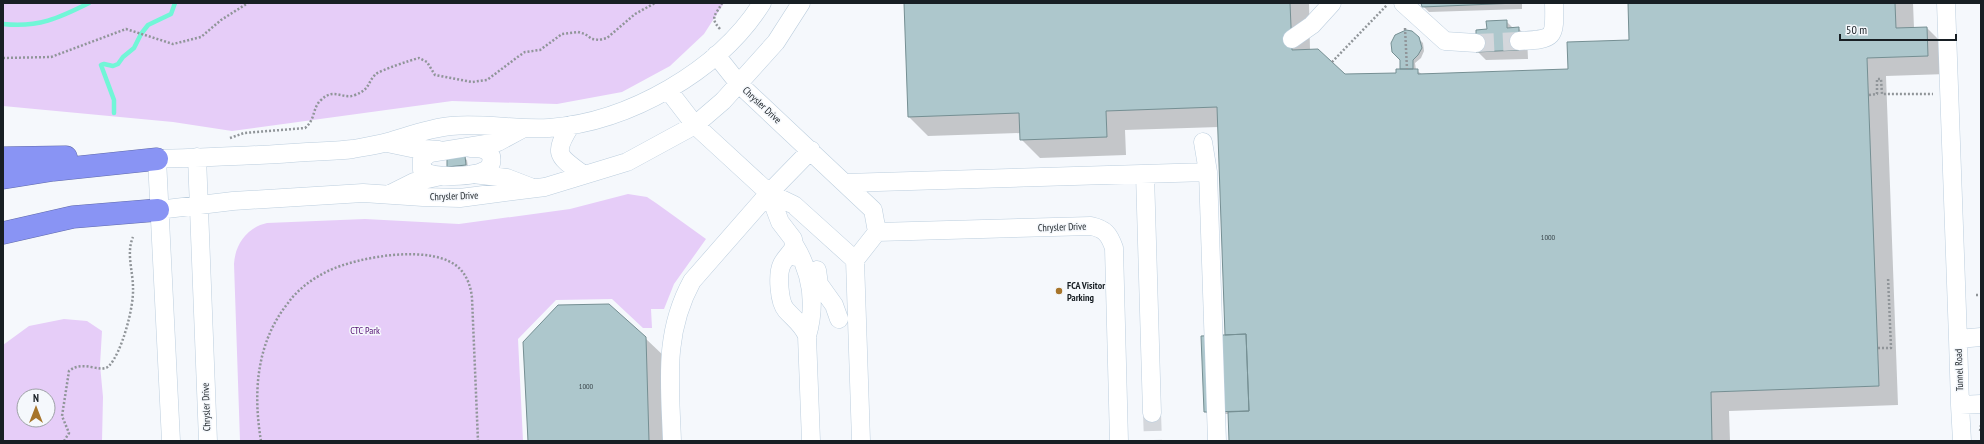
<svg xmlns="http://www.w3.org/2000/svg" width="1984" height="444" viewBox="0 0 1984 444" font-family="'PT Sans Narrow',sans-serif">
<style>
.green{fill:#e6cdf8;fill-rule:evenodd}
.shadow{fill:#0003}
.lines{fill:none;stroke-linecap:round;stroke-linejoin:round}
.stream{stroke:#71f6d7;stroke-width:4.5}
.building{fill:#adc7cc;stroke:#758f93}
.minor-tunnel{stroke:#d4d7dc;stroke-width:18;stroke-dasharray:18 9;stroke-linecap:butt}
.minor-casing{stroke:#bccede;stroke-width:19}
.highway-casing{stroke:#616bab;stroke-width:23}
.path{stroke:#909599;stroke-width:2.5;stroke-dasharray:2 2;stroke-linecap:butt}
.minor{stroke:#fff;stroke-width:18}
.highway{stroke:#8994f4;stroke-width:22}
.poi-dot{fill:#a7752b;stroke:#f5f8fc;stroke-width:1.5}
.labels{text-anchor:middle;dominant-baseline:central;stroke-width:3;stroke-linejoin:round;paint-order:stroke}
.number-label{font-size:8px;fill:#3d494e}
.street-label{font-size:10px;fill:#181f24;stroke:#f5f8fc}
.poi-label{font-size:10px;font-weight:bold;fill:#181f24;stroke:#f5f8fc;text-anchor:start}
.park-label{font-size:10px;fill:#510c70;stroke:#f5f8fc}
</style>
<rect width="100%" height="100%" fill="#f5f8fc"/>
<path class="green" d="M3,3H724L704,34L670,66L622,92L557,104L452,101L232,131L173,122L3,106Z
M628,194L647,197L656,203L706,239L674,284L664,309H651L652,328H643L612,299L556,300L518,339L523,441H240L234,264C235,244 248,227 267,223L365,219L459,224L570,209Z
M64,319L87,321L102,331L100,365L103,397L102,441H3V345L29,326ZM24,396H48V420H24Z"/>
<path class="shadow" d="M943,3H1309L1310,50L1345,75L1397,74L1401,70V60L1394,38L1401,32L1406,31L1417,37L1423,43L1424,51L1421,58L1415,63L1416,70L1423,75L1569,70L1630,41L1629,3H1913L1914,28H1927L1946,47L1947,74L1886,76L1898,405L1729,411L1730,441H1230L1229,414H1208L1205,412L1227,336L1219,127L1125,130L1126,155L1040,158L1021,139V133L928,136L909,117L905,4Z
M1422,3H1522V9L1429,12L1423,6Z
M1506,21L1513,28H1518L1527,37L1528,59L1486,60L1477,51L1488,30Z
M464,158L467,160L468,168L451,169L448,167Z
M645,338L665,357L668,441H528L524,343Z"/>
<g class="lines">
<path class="stream" d="M3,24C38,28 59,18 89,3
M114,113V100L101,65L104,64L113,66L118,64L123,57L134,48L141,34L148,25L171,14L175,3"/>
</g>
<path class="building" d="M904,3H1290L1292,50L1318,49L1345,74L1396,73V69H1418V74L1568,69L1567,42L1629,40L1628,3H1895L1896,28L1927,27L1928,56L1867,58L1879,386L1711,392L1712,441H1229L1228,412L1249,411L1246,334L1225,335L1217,107L1106,111L1107,137L1020,140L1019,113L908,117Z
M1421,3H1517L1422,7Z
M1507,20V28L1519,27V50L1476,52V30L1487,29L1486,21Z
M1406,30L1412,31L1419,37L1422,48L1418,55L1413,60V69H1400V60L1392,52L1391,43L1395,35Z
M465,156L466,165L447,167V158Z
M609,304L646,337L649,441H528L523,342L558,305Z
M1246,334L1249,411L1204,412L1201,336Z"/>
<g class="lines">
<path class="minor-tunnel" d="M1476,43L1519,41
M1152,413L1153,441"/>
<defs>
<path id="minor" d="M1403,3L1445,41L1476,43
M1946,3L1958,339
M1292,39L1312,25L1332,3
M1519,41C1555,39 1555,39 1554,3
M716,55L739,84L873,210L877,232
M668,90L695,125L769,193L794,205L855,260
M571,125C552,155 558,156 584,175
M1203,142L1208,172L1217,441
M387,143L411,148L439,150
M470,148C475,148 481,148 485,150C494,154 493,165 486,170C474,177 433,179 422,170V159L430,153L498,142L524,128
M197,157L208,441
M473,174L507,178L533,188
M1145,174L1152,413
M845,183L1208,172
M769,193L780,222L793,239L796,257
M390,194L414,182L441,176
M158,210L233,201L363,193L423,197L460,198L545,187L627,162L695,125L723,101L776,42L801,3
M795,246C812,274 816,305 807,336L811,441
M795,246C791,253 785,258 782,264C777,274 779,302 786,310C794,319 803,325 807,336
M817,270L819,284L834,305L839,319
M1981,337L1958,339L1960,405L1981,404
M1960,405L1962,441
M171,441L157,159C207,157 257,156 307,152C322,151 338,151 353,149C364,147 377,145 388,142C409,136 429,128 451,126C484,123 517,130 549,128C629,122 719,71 762,3
M672,441C670,383 663,334 692,281L769,193L811,150
M861,441L855,260L877,232L1091,226C1105,229 1109,234 1114,248L1119,441"/>
<path id="highway" d="M3,158L66,157
M3,178L53,170L157,159
M3,233L73,217L158,210"/>
</defs>
<use href="#minor" class="minor-casing"/>
<use href="#highway" class="highway-casing"/>
<path class="path" d="M1405,28L1407,69
M720,29C709,17 716,15 722,3
M3,58L51,57L126,29L173,44L201,37L221,20L248,3
M1332,62L1387,5
M1869,95L1877,94V79H1881L1882,94H1933
M230,138L244,133L305,128C316,119 312,108 321,100C334,87 343,100 355,95C371,89 367,82 376,74C381,70 411,60 419,58L427,62L435,75L472,82L487,80L519,56L525,52L540,50L562,34L578,32L585,34L592,39L599,40L607,38L635,14L655,3
M1976,295H1981
M1878,348H1891L1888,277
M1980,431L1981,425
M64,441L69,433L62,416L69,371C83,359 101,374 109,366C122,352 134,307 133,288C133,271 126,253 133,237
M261,441C253,393 256,343 288,303C298,289 312,279 328,271C357,257 436,242 461,270C468,278 471,288 472,298L478,441"/>
<use href="#minor" class="minor"/>
<use href="#highway" class="highway"/>
</g>
<circle class="poi-dot" cx="1059" cy="291" r="4"/>
<g class="labels">
<g class="number-label">
<text x="1548" y="237">1000</text>
<text x="586" y="386">1000</text>
</g>
<g class="street-label">
<text transform="translate(762 105) rotate(43)">Chrysler Drive</text>
<text transform="translate(454 196) rotate(-2)">Chrysler Drive</text>
<text transform="translate(1062 227) rotate(-2)">Chrysler Drive</text>
<text transform="translate(1959 370) rotate(-92)">Tunnel Road</text>
<text transform="translate(206 407) rotate(-92)">Chrysler Drive</text>
</g>
<g class="poi-label">
<text x="1067" y="285">FCA Visitor<tspan x="1067" dy="12">Parking</tspan></text>
</g>
<g class="park-label">
<text x="365" y="330">CTC Park</text>
</g>
</g>
<rect width="1984" height="444" fill="none" stroke="#181f24" stroke-width="8"/>
<g transform="translate(36 408)"><circle r="19" fill="#f5f8fc" stroke="#9da1a6"/>
<path d="M0-3L7 15L0 10L-7 15Z" fill="#a7752b"/>
<text y="-6" font-size="11" font-weight="bold" text-anchor="middle" fill="#181f24">N</text>
</g>
<path d="M1840 34v6h116v-6" fill="none" stroke="#181f24" stroke-width="2"/>
<text x="1846" y="34" font-size="12" fill="#181f24" stroke="#f5f8fc" stroke-width="3" paint-order="stroke">50 m</text>
</svg>
